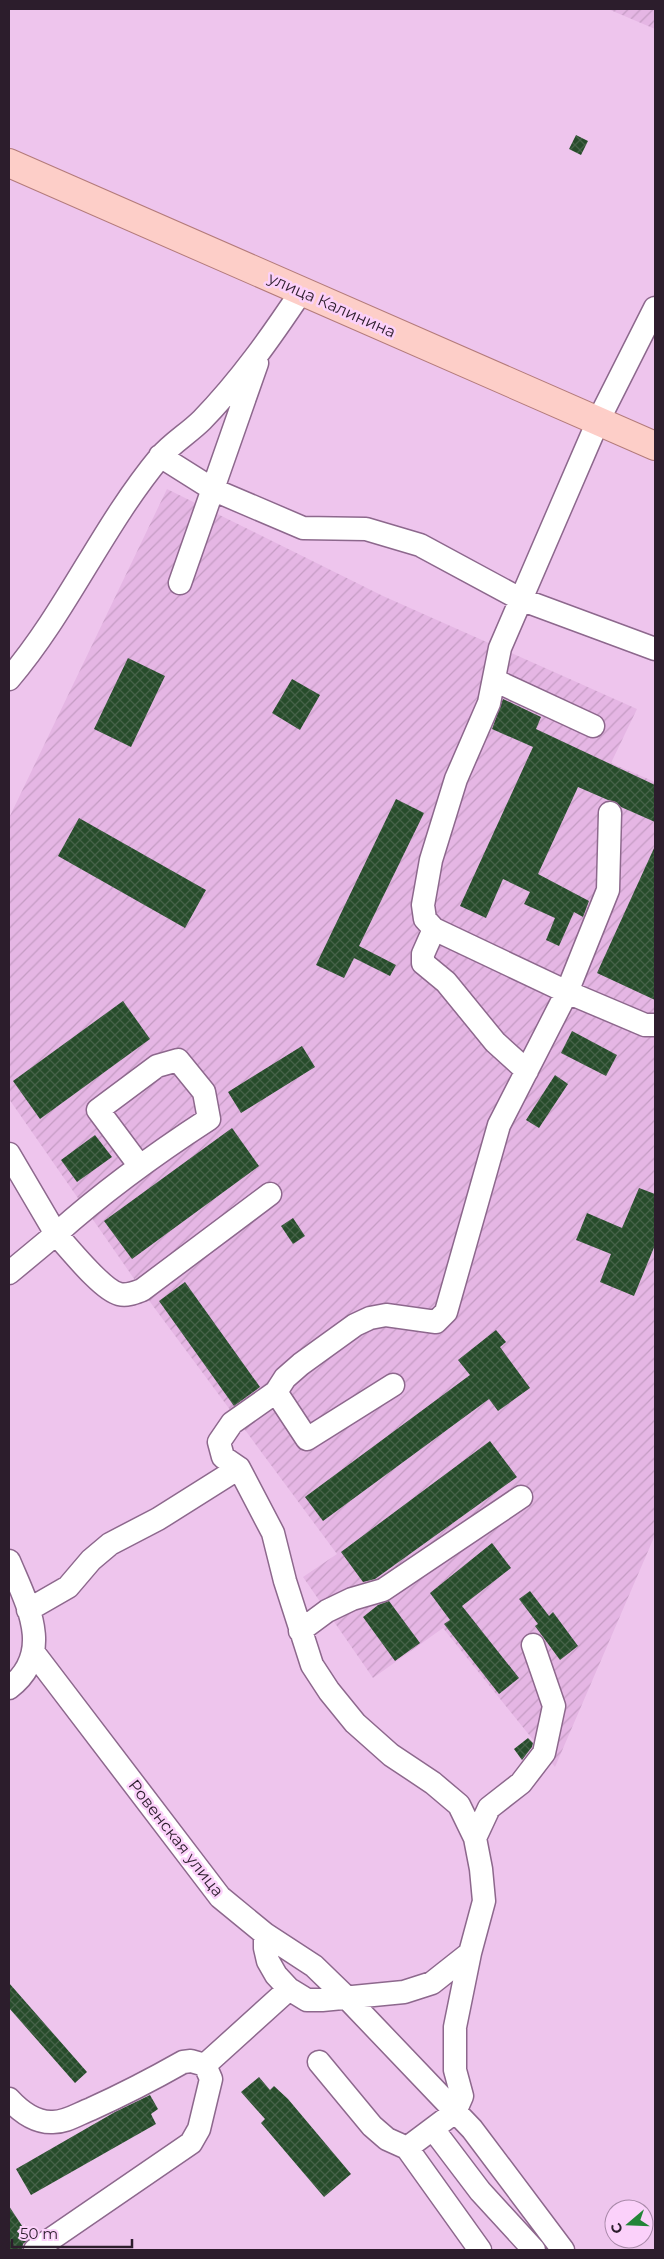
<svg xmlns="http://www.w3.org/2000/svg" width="664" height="2259" viewBox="0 0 664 2259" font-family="Montserrat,sans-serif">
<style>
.industrial{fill:url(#industrial-furrows)}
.building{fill:url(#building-cross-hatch)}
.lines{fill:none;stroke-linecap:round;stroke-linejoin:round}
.minor-casing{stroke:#8d688d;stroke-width:25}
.major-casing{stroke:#b37b7a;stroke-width:30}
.minor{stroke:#fff;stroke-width:22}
.major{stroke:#fdcec8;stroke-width:28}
.labels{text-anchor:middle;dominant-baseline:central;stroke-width:5;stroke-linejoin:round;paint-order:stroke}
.street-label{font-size:16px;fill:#2c1d2c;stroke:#fbd1fa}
</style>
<defs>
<pattern id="industrial-furrows" width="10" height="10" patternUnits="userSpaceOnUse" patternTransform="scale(1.25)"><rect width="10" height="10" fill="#e5b6e4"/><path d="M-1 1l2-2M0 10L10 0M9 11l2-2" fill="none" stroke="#c59cc4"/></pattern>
<pattern id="building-cross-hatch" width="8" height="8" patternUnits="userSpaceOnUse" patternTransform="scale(1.25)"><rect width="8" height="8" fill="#274c2b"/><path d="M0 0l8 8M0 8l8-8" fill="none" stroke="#466249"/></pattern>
</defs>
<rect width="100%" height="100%" fill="#eec5ed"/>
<path class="industrial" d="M608,9H655V29Z
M167,489L383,596L637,709L611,763L655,782V1535L555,1767L443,1628L373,1678L303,1577L337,1554L153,1306L9,1099V818Z"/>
<path class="building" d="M576,135L588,141L581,155L569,149Z
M128,658L165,676L131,747L94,729Z
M292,679L320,695L300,730L272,713Z
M503,699L541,717L536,729L655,785V822L621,807L616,802L608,800L578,787L538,874L589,901L583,917L574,912L559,946L546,940L555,918L524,904L530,892L503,879L486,918L460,906L533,747L492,729Z
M396,799L424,813L359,946L396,965L390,976L354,958L344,978L316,965Z
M79,818L206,890L185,928L58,856Z
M655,846V1000L597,973Z
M123,1001L150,1039L40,1119L13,1081Z
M572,1031L617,1055L606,1076L561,1053Z
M302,1046L315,1067L241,1113L228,1092Z
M555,1075L568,1084L539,1128L526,1120Z
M232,1128L259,1166L132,1259L104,1221Z
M95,1135L112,1157L77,1182L61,1160Z
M639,1188L655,1194V1245L634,1296L600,1282L611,1254L576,1240L587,1213L622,1228Z
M293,1218L305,1236L293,1244L281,1226Z
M185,1282L260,1387L234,1406L159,1301Z
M496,1330L506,1342L500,1347L530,1388L498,1411L489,1399L323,1521L305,1497L470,1375L458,1360Z
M490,1441L517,1477L375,1579L363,1582L341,1552Z
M492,1543L511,1568L462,1606L519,1678L499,1694L444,1624L450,1620L430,1593Z
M530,1591L549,1616L553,1612L578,1646L560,1660L535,1626L538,1624L519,1599Z
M389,1601L420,1643L395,1661L363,1617L378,1605Z
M528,1738L533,1743L532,1747L522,1760L514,1749Z
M9,1983L87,2072L75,2083L9,2008Z
M259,2077L270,2090L274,2086L288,2099L351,2174L324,2197L261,2123L265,2119L241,2092Z
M150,2095L158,2109L151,2114L156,2124L31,2195L16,2169L115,2112Z
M9,2206L30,2238L23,2244L22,2250H9Z"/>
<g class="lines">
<defs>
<path id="minor" d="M655,308L598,421L500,648L489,703L456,779L431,860L423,905L425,919L434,929L567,992L645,1025H655
M160,456L214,490L303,528L366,529L420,545L520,599L655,649
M180,583L257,363
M9,679C67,611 102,527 160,457C172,443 189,433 202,420C240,381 271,337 301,292
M494,680L593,726
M434,929L423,954V963L446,982L495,1042L527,1071
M9,1154L56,1234L9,1273
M139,1165L98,1110L157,1066L178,1060L204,1092L209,1119C155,1154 104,1191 56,1234C69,1248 102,1290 119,1294C127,1296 134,1293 142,1290L270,1194
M276,1392L307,1439L393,1385
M9,1561C27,1604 55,1653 9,1688
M28,1610L68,1587L91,1560L110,1544L158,1519L239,1468
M300,1631L327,1611L352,1599L383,1590L521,1497
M34,1653L220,1897L265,1934L314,1966L346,1997L472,2129L563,2250
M475,1838L489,1808L521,1783L544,1753L554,1706L533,1645
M265,1934V1948L268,1961L276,1975L289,1989L307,2000H322L404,1992L432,1983L470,1953L484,1901L481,1869L475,1838L459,1805L433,1783L391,1755L355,1723L329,1691L312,1665L285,1581L273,1533L239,1468L223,1457L219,1442L232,1423L276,1392L285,1378L301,1364L355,1325L370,1318L386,1315L436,1322L446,1312L499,1125L567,992L608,890L610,813
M319,2062L372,2126L387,2139L407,2148L480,2250
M9,2099C20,2111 34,2122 51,2122C65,2123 78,2114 91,2109C122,2095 153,2079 183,2062L191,2061L205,2065
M433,2129L480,2191L534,2250
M407,2148L455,2112L462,2096L455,2070V2027L470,1953
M35,2250L191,2143L199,2129L211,2079L205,2065L289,1989"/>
<path id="major" d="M9,163L655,446"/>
</defs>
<use href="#minor" class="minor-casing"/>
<use href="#major" class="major-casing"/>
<use href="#minor" class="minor"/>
<use href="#major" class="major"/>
</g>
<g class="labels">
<g class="street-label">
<text transform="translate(332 305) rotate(24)">улица Калинина</text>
<text transform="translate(176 1838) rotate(52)">Ровенская улица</text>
</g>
</g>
<rect width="664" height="2259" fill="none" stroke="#2c1d2c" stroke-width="20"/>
<g transform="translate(629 2224) rotate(251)"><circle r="24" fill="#fbd1fa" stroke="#a889a8"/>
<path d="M0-4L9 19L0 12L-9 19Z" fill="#238538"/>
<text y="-8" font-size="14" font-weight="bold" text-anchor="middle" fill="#2c1d2c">С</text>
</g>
<path d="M12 2239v8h120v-8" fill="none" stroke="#2c1d2c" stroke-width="2.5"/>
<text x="20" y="2239" font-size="15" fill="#2c1d2c" stroke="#fbd1fa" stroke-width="4" paint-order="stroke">50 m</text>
</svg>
